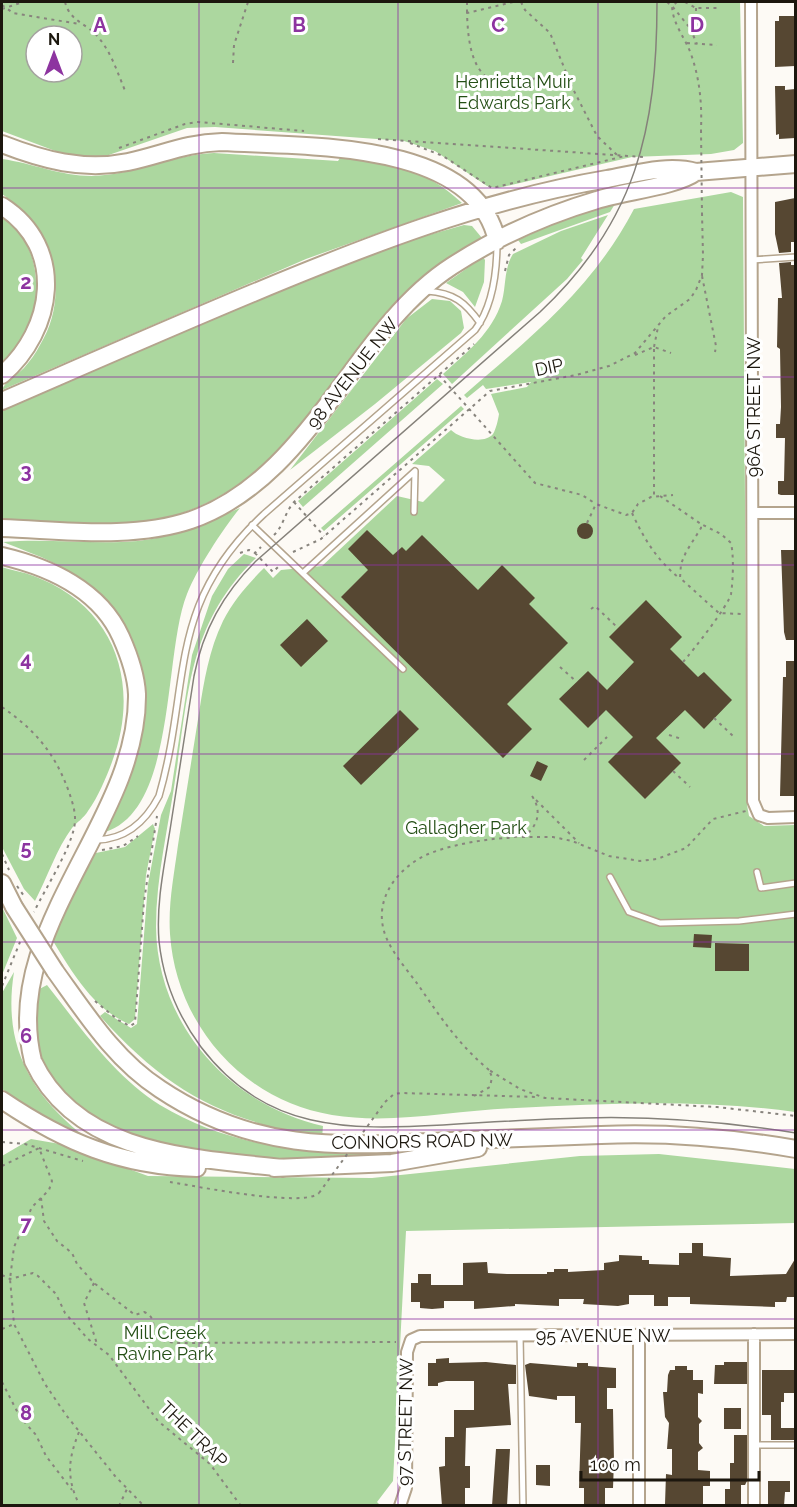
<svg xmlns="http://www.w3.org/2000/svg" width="797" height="1507" viewBox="0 0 797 1507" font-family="Raleway,sans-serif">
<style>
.green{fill:#acd79f;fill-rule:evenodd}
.building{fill:#564732}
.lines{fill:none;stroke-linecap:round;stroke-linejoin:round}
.service-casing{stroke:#b4a48d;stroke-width:8}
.minor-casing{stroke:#b4a48d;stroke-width:14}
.secondary-casing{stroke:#b4a48d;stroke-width:20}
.path{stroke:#88847d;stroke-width:2;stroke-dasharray:3 4.5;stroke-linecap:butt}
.service{stroke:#fff;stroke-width:5}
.minor{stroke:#fff;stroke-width:10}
.secondary{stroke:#fff;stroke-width:16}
.tram{stroke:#85817a;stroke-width:1.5}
.secondary-bridge-casing{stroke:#b4a48d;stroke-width:20;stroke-linecap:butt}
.path-bridge{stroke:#88847d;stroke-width:2;stroke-dasharray:3 4.5;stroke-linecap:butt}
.secondary-bridge{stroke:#fff;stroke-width:16}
.grid{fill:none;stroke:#8d34a0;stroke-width:1.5;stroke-opacity:0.55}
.labels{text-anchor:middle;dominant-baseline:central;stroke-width:6;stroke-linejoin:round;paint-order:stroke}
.park-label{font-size:18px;fill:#244f15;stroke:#fff}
.street-label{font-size:18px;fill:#1c170e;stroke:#fff}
.grid-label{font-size:20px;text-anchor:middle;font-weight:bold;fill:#8d34a0;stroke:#fff;stroke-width:6;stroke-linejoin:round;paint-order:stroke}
</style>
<rect width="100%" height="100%" fill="#fdfaf5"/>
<path class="green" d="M2,2H740L743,143L734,150L711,154L632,157L498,188L487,186L435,151L404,141L215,127L187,128L100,158H74L2,131ZM36,36H72V72H36Z
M214,153L338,161L340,158C390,164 424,167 462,203L306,259L2,390C5,381 17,375 24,368C30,361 36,353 40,345C73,291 50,227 2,194V159C32,163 60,176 92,176C134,175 172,155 214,153Z
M731,192L743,197L747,805L749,816L764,826L795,825V1112C703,1099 609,1103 516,1108C455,1110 393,1125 332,1115C242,1100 176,1024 170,934C168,904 174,875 178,845C185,801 192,757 199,713C204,681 209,650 223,621C233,601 248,584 264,568L273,578L281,570L322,566L397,496L423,502L445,480L429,466L412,464L451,430C459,438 484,445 493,434C496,429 498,420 499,414L491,394L527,387L531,382L486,389L483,385L467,398L464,395C532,336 592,289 634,209Z
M615,204L610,212L521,244L518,240L562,220Z
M608,215L581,258L583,260L567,279L452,384L443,374C467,352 492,333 502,301C506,286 504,268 513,254L561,231Z
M2,218C51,247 44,331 2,363Z
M464,225L472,226L482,238C443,263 405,292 375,328C318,398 273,483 182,513C125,531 60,522 2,519V408L340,266L397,244Z
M483,257L485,260L484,282L475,307L463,292L446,283Z
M432,299L450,301L461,311L464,328L461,333L375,404L290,470L406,319Z
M437,379L443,384L303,507L298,501Z
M461,406L464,409L324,531L321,528Z
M240,508C222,530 197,569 187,594C163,654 177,810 105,832C119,794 140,755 145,714C152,649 112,591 54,563C38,555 20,549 3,542C48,538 93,545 138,541C174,537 206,522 240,508Z
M244,554L256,558C190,622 189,688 176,774C169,824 156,876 156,927C157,1025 230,1105 323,1126L322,1138C223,1120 168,1092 100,1016L105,1012L131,1028L137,1024L148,884L161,815L171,791L192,655L212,596L228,569Z
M2,567C14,571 29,573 41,579C118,611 140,688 112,762C106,778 98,797 88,811C84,818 77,822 72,828C57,848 47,878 35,901L24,889L2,847Z
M153,824L155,829L146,875L135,1019L129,1024C89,1007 67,963 45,928L91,854L125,847Z
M2,907L17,938L2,975Z
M14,972C3,1041 27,1090 80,1133L79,1135L39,1115L2,1089V993Z
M47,985C80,1027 114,1076 160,1105C226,1145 300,1153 376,1154V1160C274,1162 107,1170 46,1070C32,1048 31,1021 28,995Z
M31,1139L60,1144L148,1176L372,1178L580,1156L659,1154L795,1169V1223L406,1231L393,1481L377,1502L380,1505H2V1156Z"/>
<path class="building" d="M779,16H795V66L775,67V21H779Z
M775,86H785V90L795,89V138L779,139V134L776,135Z
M795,198V242H791V252L779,253L775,234V202Z
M791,262V265H795V495H781L778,494V481H784L785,438H776V424H780L781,407L780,349L777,347L778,298H782L779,263Z
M577 531a8 8 0 1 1 16 0a8 8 0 1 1-16 0Z
M367,530L393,555L402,547L406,551L422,535L478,590L502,565L535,598L529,604L568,643L507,704L532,729L503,758L341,597L368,570L348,549Z
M781,550H795V640H786L784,632Z
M646,600L682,637L670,649L698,677L704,672L732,700L704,729L685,710L656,738L681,763L645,799L608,762L633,737L606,710L588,728L559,699L588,671L607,690L634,662L609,637Z
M307,619L328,641L301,667L280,645Z
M786,661H795V796H780L783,677H786Z
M400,710L419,729L361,785L343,766Z
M537,761L548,766L541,781L530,776Z
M694,934L712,935L711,948L693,947Z
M715,943L749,944V971H715Z
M692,1243H703V1256L731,1258L730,1276L786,1274L795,1259V1297H787L786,1302H775V1307L690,1304V1297H668V1306H654V1295H629V1304L618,1306L583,1304L584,1299H559V1306L515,1304V1306L488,1308L474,1309V1301H444V1308L432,1309L420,1308V1302H411V1283H418V1274H431V1285H463V1263L487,1262L488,1273L507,1274H547V1272H554V1269H568V1272L604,1270V1263L619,1261V1255L642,1256V1260H649V1264L679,1265V1253H692Z
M449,1358V1363L486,1362L516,1365V1384H508L511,1425L466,1428L465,1466H470V1488H465V1506H442L439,1467L445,1466V1437H454V1410H474V1381H446L438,1383V1386H428V1363H436V1359Z
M724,1362H747V1384H714L715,1365H724Z
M530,1363L577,1367V1363H588V1366L616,1368V1388H607V1409H613L614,1461L613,1488H605V1506H584V1488H579L581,1423H575V1396H557V1400L529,1396L525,1365Z
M675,1366H687V1370H693V1380H703V1394L698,1393V1417L702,1421L699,1424V1443L703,1448L698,1452V1470L710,1471V1486H703V1506L665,1504L666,1474L672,1475V1449H667L669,1423L665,1417L663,1392H667L668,1375L670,1370H675Z
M762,1370H795V1393H784V1402H781V1428H795V1440H771V1415H762Z
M724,1408H741V1429H724Z
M734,1435H747V1481L745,1485H741V1506H725V1489H730V1463H734Z
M496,1449H510L507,1506H492Z
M536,1465H550V1486L536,1485Z
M768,1481H790V1492H785L784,1506H768Z"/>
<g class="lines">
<defs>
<path id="service" d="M751,260L796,257
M427,291C454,293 465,302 480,323
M252,525L403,669
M304,572L415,471L414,512
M97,840C126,839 146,821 159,796C192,681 165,606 264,514L475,330C493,306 497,272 497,242
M757,872L761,888L796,883
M610,877L629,912L660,923L739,921L796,914
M520,1335L523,1506
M754,1445H796"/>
<path id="minor" d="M751,2L753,801L759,815L768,818L796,817
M753,513H796
M754,1334V1506
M639,1335V1506
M400,1506L406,1488L407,1352L411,1340L420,1336L796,1334"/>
<path id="secondary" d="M2,144C43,160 83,171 128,162C162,155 185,143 222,142C303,147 475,139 497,241
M2,206C67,248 54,330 2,375
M2,401C85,365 169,328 253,293C368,245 483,200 607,179C635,174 668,164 696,172L796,164
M2,528C63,530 132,540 191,520C257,497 302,440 342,385C373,342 407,295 452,266C497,237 546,215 597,200C624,191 675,187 696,172
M2,556C49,567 100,590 121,637C129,655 136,674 137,694C139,821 0,929 33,1061C77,1155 194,1158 283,1168
M2,883L14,907
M55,971C86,1014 115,1060 160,1089C263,1158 354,1145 470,1140C514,1138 558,1137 601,1135C666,1132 732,1138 796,1149
M2,1100C64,1142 121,1166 197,1168
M274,1168L392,1163L478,1148"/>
</defs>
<use href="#service" class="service-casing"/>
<use href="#minor" class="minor-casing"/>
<use href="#secondary" class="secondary-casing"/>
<path class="path" d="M65,2C70,22 87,23 99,38C112,54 118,74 126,93
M467,2V13
M513,2L467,13C468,41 471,84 509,85C517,85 524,81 531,79C545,77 560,82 572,87L597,136L617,155
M521,2L525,10L550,33L572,87
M667,2L672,6C673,26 686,38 692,57C700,81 702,105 701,130
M677,2L672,6L690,28
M685,2L696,8H717
M2,5L13,13L79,24
M696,8V19L690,28L697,44
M2,9L23,2
M687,43L717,45
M233,63L234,45L248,2
M378,139L644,157
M410,143L443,156L492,188L625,156
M119,148L185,124L198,122L304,131
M505,271L509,255L516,248L515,245
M702,276L716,346L715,352
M654,347L658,327
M654,349V497
M635,355L654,347L671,353
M439,375L535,483L582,495L596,504
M660,496L701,524V528L686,552L681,564L680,578L719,613L741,614
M294,502L324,536
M632,513C644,539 657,560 679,578
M587,523L596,504L626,515L632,513L638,504L651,497L673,495
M274,535C283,527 285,512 294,502L474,344
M293,552L321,539L490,391L576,375L609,366L635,353L666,316L690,299L696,290L702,275L703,255L702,213
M240,553L249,550L255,553L261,547
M255,553L273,572L280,565
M591,609L595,606L618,628
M683,662C691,653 729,605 731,594C733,581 734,556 731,543L721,534L701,524
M560,667L577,682
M2,707C35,730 55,753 69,792C73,804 77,816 74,828C69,852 45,889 34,912
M714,718L733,736
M669,735L682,739
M584,760L607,737
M673,771L690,787
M536,800L579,843
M522,837H553L572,841L609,856L640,861L657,859L686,848L713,819L746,811
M102,850L123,846L138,836
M2,854L9,870
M2,986L20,942
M95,1001L118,1020L130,1026L135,1023L144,901L157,816
M489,1070C460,1046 440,1017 419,986C408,971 393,954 386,937C372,902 395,870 426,855C447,846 470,842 493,839C505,838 517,838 528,833C539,823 541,809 532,796
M474,1096L490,1087L492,1077L489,1070L520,1089L545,1098L717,1107L796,1116
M385,1102L394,1094L401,1093L538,1097
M2,1142L25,1144L83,1161
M2,1166L39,1148L52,1181L49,1190L32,1207L14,1247L10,1279L14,1324L45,1384L66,1415L115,1476L144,1506
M170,1182C195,1186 304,1208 319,1193
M41,1198L44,1221L57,1241L72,1253L77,1264L94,1283L135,1315L144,1312C154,1316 154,1324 153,1333L163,1341L175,1343L396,1342
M2,1275L10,1279L33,1273L38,1276L56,1294L65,1313L88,1339L109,1355L158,1421L210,1464L241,1506
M94,1283L84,1303L97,1344
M2,1329L14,1324
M2,1382L20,1417L36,1435L46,1456L72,1490
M79,1432C68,1459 66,1479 80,1506
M119,1506L127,1489"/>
<use href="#service" class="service"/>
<use href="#minor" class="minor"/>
<use href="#secondary" class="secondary"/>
<path class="tram" d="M657,2C657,129 636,222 540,312L256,561C223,594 203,630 194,676C186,727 178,779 170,830C164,867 156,904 159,941C163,979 178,1016 201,1047C266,1132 347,1130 443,1125C490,1122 537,1119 584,1118C655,1116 726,1122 796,1133"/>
<defs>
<path id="secondary-bridge" d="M14,907L55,971"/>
</defs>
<use href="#secondary-bridge" class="secondary-bridge-casing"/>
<path class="path-bridge" d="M701,130L702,213
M17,886L24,896
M319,1193L385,1102"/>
<use href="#secondary-bridge" class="secondary-bridge"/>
</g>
<path class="grid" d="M199,2V1506M398,2V1506M598,2V1506M2,188H796M2,377H796M2,565H796M2,754H796M2,942H796M2,1130H796M2,1319H796"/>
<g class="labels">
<g class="park-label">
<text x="514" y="81">Henrietta Muir<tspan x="514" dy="21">Edwards Park</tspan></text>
<text x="466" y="827">Gallagher Park</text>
<text x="165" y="1332">Mill Creek<tspan x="165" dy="21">Ravine Park</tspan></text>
</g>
<g class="street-label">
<text transform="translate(549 367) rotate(-12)">DIP</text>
<text transform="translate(352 373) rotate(-52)">98 AVENUE NW</text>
<text transform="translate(753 407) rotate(-90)">96A STREET NW</text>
<text transform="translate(422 1141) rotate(-1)">CONNORS ROAD NW</text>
<text x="603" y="1335">95 AVENUE NW</text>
<text transform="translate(405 1422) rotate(-89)">97 STREET NW</text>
<text transform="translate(194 1434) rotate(44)">THE TRAP</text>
</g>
</g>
<g class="grid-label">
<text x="100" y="32">A</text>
<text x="299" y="32">B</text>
<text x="498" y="32">C</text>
<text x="697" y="32">D</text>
<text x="26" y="289">2</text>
<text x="26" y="478">3</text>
<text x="26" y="666">4</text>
<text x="26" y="855">5</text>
<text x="26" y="1043">6</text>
<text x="26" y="1231">7</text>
<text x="26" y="1420">8</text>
</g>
<rect width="797" height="1507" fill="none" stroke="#1c170e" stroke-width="6"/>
<g transform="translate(54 54)"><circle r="28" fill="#ffffff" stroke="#a4a29f" stroke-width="1.5"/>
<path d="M0-4.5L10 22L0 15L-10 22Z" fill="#8d34a0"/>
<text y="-9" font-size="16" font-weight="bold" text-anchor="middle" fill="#1c170e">N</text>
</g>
<path d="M581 1471v9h178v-9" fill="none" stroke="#1c170e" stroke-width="3"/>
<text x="590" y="1471" font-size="18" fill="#1c170e" stroke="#ffffff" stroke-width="4.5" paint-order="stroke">100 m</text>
</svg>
